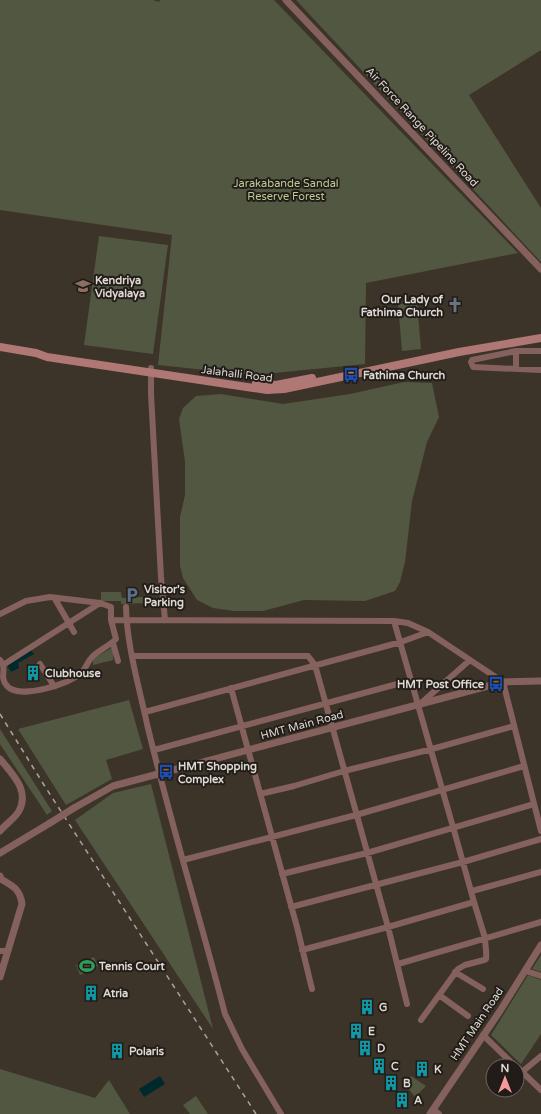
<svg xmlns="http://www.w3.org/2000/svg" width="541" height="1114" viewBox="0 0 541 1114" font-family="'Varela Round',sans-serif">
<style>
.green{fill:#515740}
.water{fill:#00292b}
.lines{fill:none;stroke-linecap:round;stroke-linejoin:round}
.minor{stroke:#85615e;stroke-width:6}
.tertiary{stroke:#85615e;stroke-width:7}
.secondary{stroke:#b07874;stroke-width:8}
.rail{stroke:#a9a29a;stroke-width:1.5;stroke-dasharray:5 5;stroke-linecap:butt}
.tertiary-bridge{stroke:#85615e;stroke-width:7}
.labels{text-anchor:middle;dominant-baseline:central;stroke-width:4;stroke-linejoin:round;paint-order:stroke}
.street-label{font-size:11px;fill:#ded9d2;stroke:#211c18}
.park-label{font-size:11px;fill:#bcca93;stroke:#211c18}
.poi-label{font-size:11px;font-weight:bold;fill:#ded9d2;stroke:#211c18;text-anchor:start}
</style>
<rect width="100%" height="100%" fill="#3d3429"/>
<path class="green" d="M0,0H153L159,2L160,0H274L518,253L366,283L365,364L253,375L158,365L172,235L0,210Z
M296,0H541V50L469,95L541,208V262Z
M99,236L168,245L153,354L84,345Z
M417,303L421,349L402,351L398,304Z
M404,382L432,383L439,417L427,442L412,501L405,562L400,582L395,591L365,601L304,600L263,611H234L213,608L197,600L183,578L180,566V517L185,495V462L179,419L183,408L196,396L221,394L283,404L350,394Z
M101,592H121L122,598L144,597V603L121,604V601H101Z
M113,647V660L93,665V659Z
M129,700L143,749L106,760L112,779L66,805L18,729Z
M0,729L52,811L47,815L0,744Z
M151,784L213,1029L75,820L113,793Z
M541,955V972L532,969Z
M94,957L98,966L80,975L76,965Z
M528,975L541,980V1034L521,1064L491,1035Z
M0,1069L95,1098L109,1080L130,1114H0Z
M411,1076L426,1086L415,1097L404,1083Z
M196,1096L208,1114H190L183,1105Z"/>
<path class="water" d="M31,650L34,654L18,663L19,668L11,672L7,665Z
M160,1076L165,1084L144,1097L139,1089Z"/>
<g class="lines">
<path class="minor" d="M516,351V369
M541,351H516L472,360L471,362L473,367L541,370
M151,368V394L161,577L165,620
M55,599L74,632
M126,607C127,647 139,686 147,724C170,821 200,917 225,1014L242,1049L281,1114
M0,614L26,601L50,597L100,603L111,607V620L394,621L408,623L428,632L503,682L541,831
M394,621L457,841L474,902L485,938C485,945 487,952 486,959L484,960L465,965L458,969L421,1020
M113,643L118,661
M132,656H308L315,665L388,927L407,1004
M0,660C1,662 3,663 3,665C5,672 0,678 7,686C19,700 70,684 81,673C86,669 87,662 92,657C99,650 109,646 116,639L111,620
M40,664L54,686
M3,665L100,603
M231,688L297,927L312,989
M420,704L470,660
M145,712L401,642L428,632
M154,750L412,680
M260,794L294,786L344,771L432,749L514,726
M183,860L356,815L524,766
M282,874L367,853L534,804
M472,891L541,872
M291,907L463,862L541,839
M302,950L388,927L474,902
M0,951H8
M398,964L541,922
M526,971L541,976
M455,972L483,989
M439,995L468,1016
M483,1035L515,1066
M517,1067L541,1090
M522,1072L541,1056
M433,1109L439,1114"/>
<path class="tertiary" d="M286,0L541,269
M0,759C12,774 30,790 19,811C16,817 5,825 0,831
M74,808L113,786L503,682L541,681
M0,853L50,823
M0,876L1,879C13,886 20,889 22,904L0,977
M430,1114L500,1011L541,945"/>
<path class="secondary" d="M0,347L36,353L47,357L267,390L284,389L459,352L541,338
M256,383L276,385L312,378"/>
<path class="rail" d="M0,714L44,785L256,1114"/>
<path class="tertiary-bridge" d="M50,823L74,808"/>
</g>
<defs>
<symbol id="school-bare" viewBox="-9 -9 18 18"><path d="M0-5L7-2L0 1L-7-2ZM-4 1L0 2.5L4 1V4Q0 6-4 4Z" fill="#8d6e63" stroke="#211c18" stroke-width="2.5" paint-order="stroke"/></symbol>
<symbol id="church-bare" viewBox="-9 -9 18 18"><path d="M-1.2-6h2.4v3.5h3.3v2.4h-3.3V6h-2.4V-.1h-3.3v-2.4h3.3Z" fill="#6b7280" stroke="#211c18" stroke-width="2.5" paint-order="stroke"/></symbol>
<symbol id="bus-bare" viewBox="-9 -9 18 18"><path d="M-5-6H5V4H4V6H2V4H-2V6H-4V4H-5ZM-3.5-4V0h7V-4ZM-3.5 1.2v1.5H-2V1.2ZM2 1.2v1.5H3.5V1.2Z" fill="#1a4fb4" stroke="#211c18" stroke-width="2.5" paint-order="stroke"/></symbol>
<symbol id="parking-bare" viewBox="-9 -9 18 18"><path d="M-3.5-5.5H1a3.5 3.5 0 0 1 0 7H-1V5.5H-3.5ZM-1-3.4V-.6H.8a1.4 1.4 0 0 0 0-2.8Z" fill="#5c6f8a" stroke="#211c18" stroke-width="2.5" paint-order="stroke"/></symbol>
<symbol id="building-bare" viewBox="-9 -9 18 18"><path d="M-4-6H4V6H1V3H-1V6H-4ZM-2.5-4.3h1.7v1.8h-1.7ZM.8-4.3h1.7v1.8H.8ZM-2.5-1h1.7V.8h-1.7ZM.8-1h1.7V.8H.8Z" fill="#0f9aa8" stroke="#211c18" stroke-width="2.5" paint-order="stroke"/></symbol>
<symbol id="stadium-bare" viewBox="-9 -9 18 18"><path d="M0-5a6.5 5 0 1 0 0 10a6.5 5 0 1 0 0-10ZM-3.5-1.8h7v3.6h-7Z" fill="#2e9e5b" stroke="#211c18" stroke-width="2.5" paint-order="stroke"/></symbol>
</defs>
<g fill-rule="evenodd">
<use href="#school-bare" x="72" y="275" width="22" height="22"/>
<use href="#church-bare" x="444" y="294" width="22" height="22"/>
<use href="#bus-bare" x="340" y="364" width="22" height="22"/>
<use href="#parking-bare" x="121" y="584" width="22" height="22"/>
<use href="#building-bare" x="22" y="662" width="22" height="22"/>
<use href="#bus-bare" x="485" y="673" width="22" height="22"/>
<use href="#bus-bare" x="155" y="761" width="22" height="22"/>
<use href="#stadium-bare" x="76" y="955" width="22" height="22"/>
<use href="#building-bare" x="80" y="982" width="22" height="22"/>
<use href="#building-bare" x="356" y="996" width="22" height="22"/>
<use href="#building-bare" x="345" y="1020" width="22" height="22"/>
<use href="#building-bare" x="354" y="1037" width="22" height="22"/>
<use href="#building-bare" x="106" y="1040" width="22" height="22"/>
<use href="#building-bare" x="368" y="1055" width="22" height="22"/>
<use href="#building-bare" x="411" y="1058" width="22" height="22"/>
<use href="#building-bare" x="380" y="1072" width="22" height="22"/>
<use href="#building-bare" x="391" y="1089" width="22" height="22"/>
</g>
<g class="labels">
<g class="street-label">
<text transform="translate(422 127) rotate(47)">Air Force Range Pipeline Road</text>
<text transform="translate(237 374) rotate(7)">Jalahalli Road</text>
<text transform="translate(302 725) rotate(-15)">HMT Main Road</text>
<text transform="translate(477 1024) rotate(-56)">HMT Main Road</text>
</g>
<g class="park-label">
<text x="286" y="183">Jarakabande Sandal<tspan x="286" dy="13">Reserve Forest</tspan></text>
</g>
<g class="poi-label">
<text x="95" y="280">Kendriya<tspan x="95" dy="13">Vidyalaya</tspan></text>
<text x="443" y="299" text-anchor="end">Our Lady of<tspan x="443" dy="13">Fathima Church</tspan></text>
<text x="363" y="375">Fathima Church</text>
<text x="144" y="589">Visitor's<tspan x="144" dy="13">Parking</tspan></text>
<text x="45" y="673">Clubhouse</text>
<text x="484" y="684" text-anchor="end">HMT Post Office</text>
<text x="178" y="766">HMT Shopping<tspan x="178" dy="13">Complex</tspan></text>
<text x="99" y="966">Tennis Court</text>
<text x="103" y="993">Atria</text>
<text x="379" y="1007">G</text>
<text x="368" y="1031">E</text>
<text x="377" y="1048">D</text>
<text x="129" y="1051">Polaris</text>
<text x="391" y="1066">C</text>
<text x="434" y="1069">K</text>
<text x="403" y="1083">B</text>
<text x="414" y="1100">A</text>
</g>
</g>
<g transform="translate(505 1078)"><circle r="19" fill="#211c18" stroke="#6d6862"/>
<path d="M0-3L7 15L0 10L-7 15Z" fill="#f59b9b"/>
<text y="-6" font-size="11" font-weight="bold" text-anchor="middle" fill="#ded9d2">N</text>
</g>
</svg>
